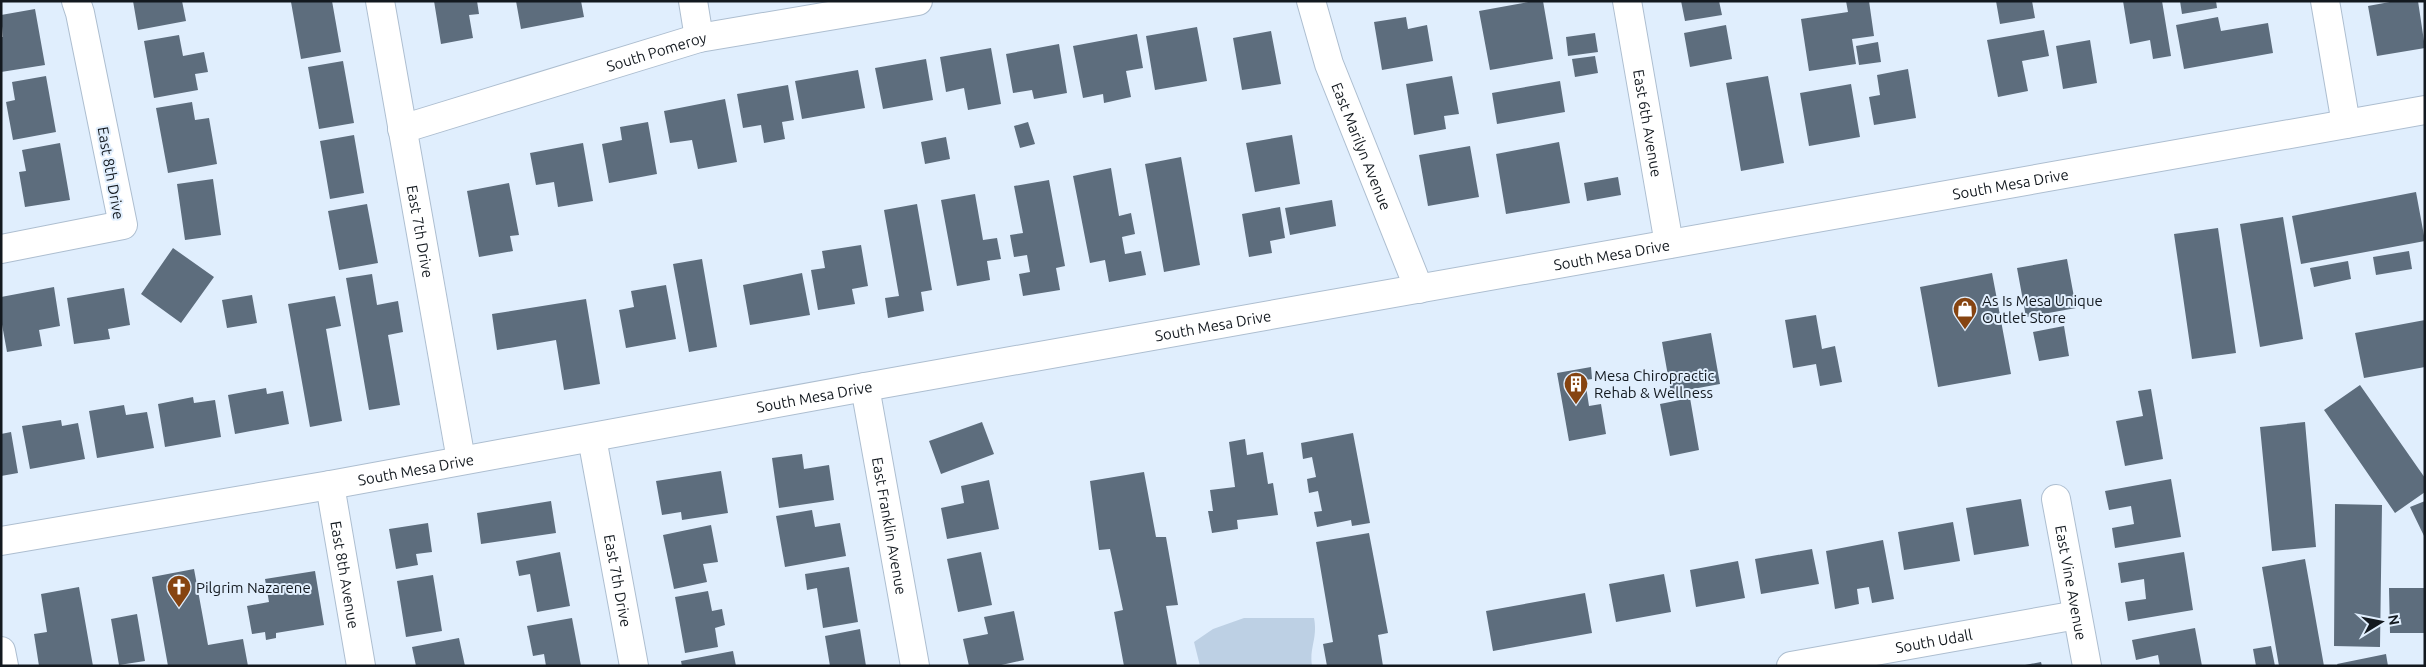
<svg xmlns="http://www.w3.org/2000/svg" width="2426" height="667" viewBox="0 0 2426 667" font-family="Ubuntu,sans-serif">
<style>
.green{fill:#bdd0e4}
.building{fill:#5d6d7d}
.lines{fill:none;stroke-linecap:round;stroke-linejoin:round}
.street-casing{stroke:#adbed0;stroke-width:30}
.secondary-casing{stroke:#adbed0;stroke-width:30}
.street{stroke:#fff;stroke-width:28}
.secondary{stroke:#fff;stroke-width:28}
.labels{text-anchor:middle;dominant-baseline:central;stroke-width:4;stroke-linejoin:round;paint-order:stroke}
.street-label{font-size:15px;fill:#13191f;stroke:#e0eefd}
.poi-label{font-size:15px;fill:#13191f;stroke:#e0eefd;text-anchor:start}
</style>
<rect width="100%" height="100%" fill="#e0eefd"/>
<path class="green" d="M1244,618H1314C1318,638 1309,648 1312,666H1200L1194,642L1213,629Z"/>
<path class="building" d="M133,1H182L186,21L138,30Z
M332,1L341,52L301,59L291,2Z
M434,1H477L479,14L469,15L473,38L441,44Z
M516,1H581L584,17L521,29Z
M1534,1H1543L1553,59L1490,70L1479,11Z
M1681,1H1719L1722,15L1685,21Z
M1846,1H1869L1874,36L1852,39L1856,64L1809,71L1801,19L1848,12Z
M1996,1H2032L2035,18L2000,24Z
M2123,1H2162L2171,56L2153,59L2150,40L2130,44Z
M2180,1H2216L2217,8L2182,14Z
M2395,1H2418L2425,48L2377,56L2368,6Z
M35,9L45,65L1,72V37H3L1,15Z
M1406,17L1408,29L1427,25L1433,61L1382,70L1374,22Z
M2218,17L2221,31L2268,23L2273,53L2184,69L2176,25Z
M1726,25L1732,59L1690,67L1684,33Z
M1197,27L1207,81L1155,90L1146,36Z
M2044,30L2049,56L2022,61L2028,91L1998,97L1987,40Z
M1271,31L1281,84L1242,90L1233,38Z
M1595,33L1598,52L1568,56L1566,37Z
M1137,34L1143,68L1126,71L1131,97L1104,103L1103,94L1083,98L1073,46Z
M179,35L183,56L204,52L208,72L195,74L198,90L154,98L144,41Z
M2090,40L2097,83L2063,89L2056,46Z
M1878,42L1881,62L1859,65L1856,46Z
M1059,44L1067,93L1034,99L1032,90L1013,93L1006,54Z
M991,48L1001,104L968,110L964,88L946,92L940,57Z
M1595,56L1598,73L1575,77L1572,59Z
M926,59L933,100L883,109L875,68Z
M343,61L354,123L319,129L308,67Z
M1908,69L1916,118L1874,125L1869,97L1880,95L1877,75Z
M858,70L865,108L802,119L795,81Z
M46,76L56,132L13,140L6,102L15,100L12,82Z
M1452,76L1459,114L1444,116L1446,129L1414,135L1406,84Z
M1768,76L1784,163L1741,171L1726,83Z
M1560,81L1565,112L1497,124L1492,93Z
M1851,84L1860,137L1809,146L1800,93Z
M788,85L794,120L782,122L785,139L764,143L761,125L743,128L737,94Z
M725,99L737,162L698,169L692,140L670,143L664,111Z
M192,102L195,120L209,118L217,164L168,173L156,108Z
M648,122L657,174L609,183L602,144L622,140L620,127Z
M1028,122L1035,144L1020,148L1014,126Z
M354,135L364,193L330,199L320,141Z
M1292,135L1300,184L1255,192L1246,143Z
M946,137L950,159L925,164L921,142Z
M1559,142L1570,203L1506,214L1496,154Z
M60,143L70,200L25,207L19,172L26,171L22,150Z
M583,143L593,201L558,207L554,182L536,185L530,153Z
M1470,146L1479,197L1428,206L1419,155Z
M1181,157L1200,265L1164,272L1145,164Z
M1111,168L1119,216L1131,213L1135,234L1122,237L1125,254L1141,251L1146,275L1109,282L1105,260L1090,263L1073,176Z
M1618,177L1621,195L1587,201L1584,183Z
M213,179L221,235L185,240L177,184Z
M1049,180L1065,266L1056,268L1060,290L1023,296L1019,274L1030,272L1027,255L1014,257L1010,235L1023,233L1014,186Z
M509,183L519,235L510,236L513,251L479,257L467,191Z
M2416,192L2425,241L2301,264L2292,216Z
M975,194L983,240L997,238L1001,259L987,261L990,280L957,286L941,200Z
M1332,200L1336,226L1290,235L1285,208Z
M367,204L378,263L339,270L328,211Z
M917,204L932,290L921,292L924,311L888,318L885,298L899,296L884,210Z
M1280,207L1285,238L1270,241L1272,253L1249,257L1242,214Z
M2283,217L2303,339L2260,347L2240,224Z
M2218,228L2236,353L2192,359L2174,234Z
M861,245L868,286L852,289L855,304L818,310L811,270L825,268L822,251Z
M173,248L214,277L181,323L141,294Z
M2409,251L2412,269L2376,275L2373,257Z
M702,259L717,347L689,352L673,264Z
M2067,259L2076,308L2026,317L2017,268Z
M2348,261L2351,279L2314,287L2310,268Z
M802,273L810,315L750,325L743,285Z
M1992,273L2011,374L1938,387L1920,287Z
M372,274L377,305L398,301L403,332L388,335L400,405L369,410L346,278Z
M666,285L676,339L626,348L619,310L634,307L631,291Z
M54,287L60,326L39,330L42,346L7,352L1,319V297Z
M124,288L130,325L108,329L110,339L74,344L67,298Z
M252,295L257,323L227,328L222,300Z
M335,296L341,326L326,329L342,421L310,427L288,304Z
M586,299L600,384L564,390L556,340L497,350L492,314Z
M1816,315L1822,349L1835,346L1842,382L1820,386L1816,364L1793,368L1785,320Z
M2425,320V367L2364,378L2355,333Z
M2064,326L2069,356L2039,361L2033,332Z
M1711,333L1720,384L1671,393L1662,342Z
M1591,367L1592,379L1585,380L1589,406L1601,404L1606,434L1569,441L1557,373Z
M2360,385L2425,478V492L2395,513L2324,410Z
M266,388L267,394L283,391L289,424L235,434L228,395Z
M2151,389L2163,459L2125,466L2116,421L2143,416L2138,391Z
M193,397L194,403L215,400L221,437L165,447L158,404Z
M1690,398L1699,450L1670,456L1660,404Z
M124,405L126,415L147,412L154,448L97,458L89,411Z
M61,420L62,426L78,423L85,459L30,469L22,426Z
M982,422L994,454L941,474L929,441Z
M2305,422L2316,547L2272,551L2260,427Z
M11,432L18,473L1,476V434Z
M1353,433L1370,523L1352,526L1351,520L1317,527L1314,512L1322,511L1318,491L1309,493L1307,479L1316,477L1312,457L1303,459L1301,443Z
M1245,439L1247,455L1263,452L1268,484L1273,483L1278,515L1237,520L1238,529L1212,533L1208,511H1213L1210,490L1235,487L1229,442Z
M802,454L804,469L829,465L834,500L779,508L772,458Z
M721,471L728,513L682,520L681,512L662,515L656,481Z
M1144,472L1156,537H1166L1178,605L1166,606L1177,666H1124L1114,612L1123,610L1110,549L1099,550L1090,481Z
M2171,479L2181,537L2115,548L2112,528L2134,524L2131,506L2109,510L2105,491Z
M989,480L999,529L947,539L941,508L964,503L961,486Z
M2021,499L2029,546L1974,555L1966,508Z
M551,501L556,533L481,544L477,513Z
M2425,501V538L2410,507Z
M2335,504L2382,505L2380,647L2334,646Z
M812,510L815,527L840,523L846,556L785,567L776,516Z
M1953,522L1960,561L1904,570L1898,532Z
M428,523L432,552L416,554L418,565L396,569L389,529Z
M711,525L718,562L703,564L707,582L674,589L663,535Z
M1369,533L1388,633L1378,635L1383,666H1327L1323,644L1333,642L1316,542Z
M1883,540L1894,599L1872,603L1869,587L1857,589L1859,604L1835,609L1826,551Z
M1812,549L1819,584L1761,594L1755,559Z
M560,552L570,606L537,612L530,574L519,576L516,561Z
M981,552L992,605L958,612L947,559Z
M2184,552L2193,610L2128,621L2125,602L2146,599L2144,579L2121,583L2118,563Z
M2305,559L2324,666H2279L2262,567Z
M1738,561L1745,598L1696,607L1690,570Z
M849,567L858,622L823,628L817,588L807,590L805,574Z
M194,569L208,645L243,639L248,666H168L152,577Z
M315,571L324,625L276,633V638L266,640L265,632L252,634L247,606L269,602L265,579Z
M1664,574L1671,612L1616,622L1609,584Z
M433,575L442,631L406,637L397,581Z
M79,587L93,666H39L34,634L47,632L41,594Z
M2389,588H2425V633H2390Z
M708,591L712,611L722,609L725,625L715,628L718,647L685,653L675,597Z
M1585,593L1592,633L1493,651L1486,611Z
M1014,611L1024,660L997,666H969L963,639L988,634L984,617Z
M137,614L145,661L119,665L111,619Z
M572,618L581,666H546L544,654L533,656L527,626Z
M2195,628L2202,666H2160L2158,655L2136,660L2132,640Z
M860,629L866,666H830L825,636Z
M459,638L465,666H416L412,647Z
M2271,646L2275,666H2256L2253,649Z
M733,651L736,666H682L681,661Z
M2386,654L2388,666H2338L2337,664Z
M2041,662L2042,666H2025V665Z"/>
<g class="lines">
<defs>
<g id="street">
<path id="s1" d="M380,1L461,460"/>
<path d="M693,1L699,38"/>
<path id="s2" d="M1311,1L1329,64L1419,289"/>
<path id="s3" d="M1627,1L1669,244"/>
<path d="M2325,1L2346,124"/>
<path id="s4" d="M402,129L699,38L918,1"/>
<path d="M1,249L123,225L80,13L76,1"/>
<path id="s5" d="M865,387L915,666"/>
<path id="s6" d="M592,438L634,666"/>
<path id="s7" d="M330,485L361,666"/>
<path id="s8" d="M2056,499L2087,666"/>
<path d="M1,651L4,666"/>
<path id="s9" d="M1791,666L2077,615"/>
</g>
<g id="secondary">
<path id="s10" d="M1,541L330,485L865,387L2425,110"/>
</g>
</defs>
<use href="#street" class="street-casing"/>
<use href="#secondary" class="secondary-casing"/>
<use href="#street" class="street"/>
<use href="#secondary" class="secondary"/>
</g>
<defs>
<symbol id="shop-pin" viewBox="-11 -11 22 30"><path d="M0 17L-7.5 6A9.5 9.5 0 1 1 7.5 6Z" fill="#864411" stroke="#e0eefd"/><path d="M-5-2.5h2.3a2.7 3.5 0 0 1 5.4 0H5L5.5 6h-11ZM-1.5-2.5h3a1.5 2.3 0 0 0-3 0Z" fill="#fff"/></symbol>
<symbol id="building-pin" viewBox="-11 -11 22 30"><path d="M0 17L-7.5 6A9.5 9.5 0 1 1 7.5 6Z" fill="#864411" stroke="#e0eefd"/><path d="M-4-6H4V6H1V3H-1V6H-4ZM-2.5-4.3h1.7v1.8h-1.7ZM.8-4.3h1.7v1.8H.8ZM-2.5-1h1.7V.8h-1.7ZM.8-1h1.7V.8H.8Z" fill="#fff"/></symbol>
<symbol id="church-pin" viewBox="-11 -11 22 30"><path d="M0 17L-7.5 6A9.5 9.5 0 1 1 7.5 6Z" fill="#864411" stroke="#e0eefd"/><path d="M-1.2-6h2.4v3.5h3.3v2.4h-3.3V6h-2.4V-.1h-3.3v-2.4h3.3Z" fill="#fff"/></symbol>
</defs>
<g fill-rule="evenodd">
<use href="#shop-pin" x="1951" y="295" width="28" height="38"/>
<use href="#building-pin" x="1562" y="370" width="28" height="38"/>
<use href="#church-pin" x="165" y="573" width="28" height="38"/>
</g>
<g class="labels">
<g class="street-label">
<text stroke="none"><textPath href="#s4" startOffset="266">South Pomeroy</textPath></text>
<text stroke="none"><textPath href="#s3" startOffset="124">East 6th Avenue</textPath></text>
<text stroke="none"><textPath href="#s2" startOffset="154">East Marilyn Avenue</textPath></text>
<text transform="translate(111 173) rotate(80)">East 8th Drive</text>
<text stroke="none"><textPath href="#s10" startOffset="2041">South Mesa Drive</textPath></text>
<text stroke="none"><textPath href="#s1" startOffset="234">East 7th Drive</textPath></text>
<text stroke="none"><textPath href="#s10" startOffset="1636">South Mesa Drive</textPath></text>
<text stroke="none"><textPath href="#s10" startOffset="1231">South Mesa Drive</textPath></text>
<text stroke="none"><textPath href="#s10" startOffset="826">South Mesa Drive</textPath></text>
<text stroke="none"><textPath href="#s10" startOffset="421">South Mesa Drive</textPath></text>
<text stroke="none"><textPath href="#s5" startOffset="141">East Franklin Avenue</textPath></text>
<text stroke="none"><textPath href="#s7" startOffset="91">East 8th Avenue</textPath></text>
<text stroke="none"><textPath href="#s6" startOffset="145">East 7th Drive</textPath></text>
<text stroke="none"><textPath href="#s8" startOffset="85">East Vine Avenue</textPath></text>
<text stroke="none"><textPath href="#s9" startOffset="145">South Udall</textPath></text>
</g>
<g class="poi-label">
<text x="1982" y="300">As Is Mesa Unique<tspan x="1982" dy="17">Outlet Store</tspan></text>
<text x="1594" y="375">Mesa Chiropractic<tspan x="1594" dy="17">Rehab &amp; Wellness</tspan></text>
<text x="196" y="587">Pilgrim Nazarene</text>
</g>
</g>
<rect width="2426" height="667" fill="none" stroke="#13191f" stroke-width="5"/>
<g transform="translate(2381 622) rotate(80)" stroke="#e0eefd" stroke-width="4" paint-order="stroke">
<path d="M0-4L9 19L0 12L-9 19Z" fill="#13191f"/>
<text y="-8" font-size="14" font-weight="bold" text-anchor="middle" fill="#13191f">N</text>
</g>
</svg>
